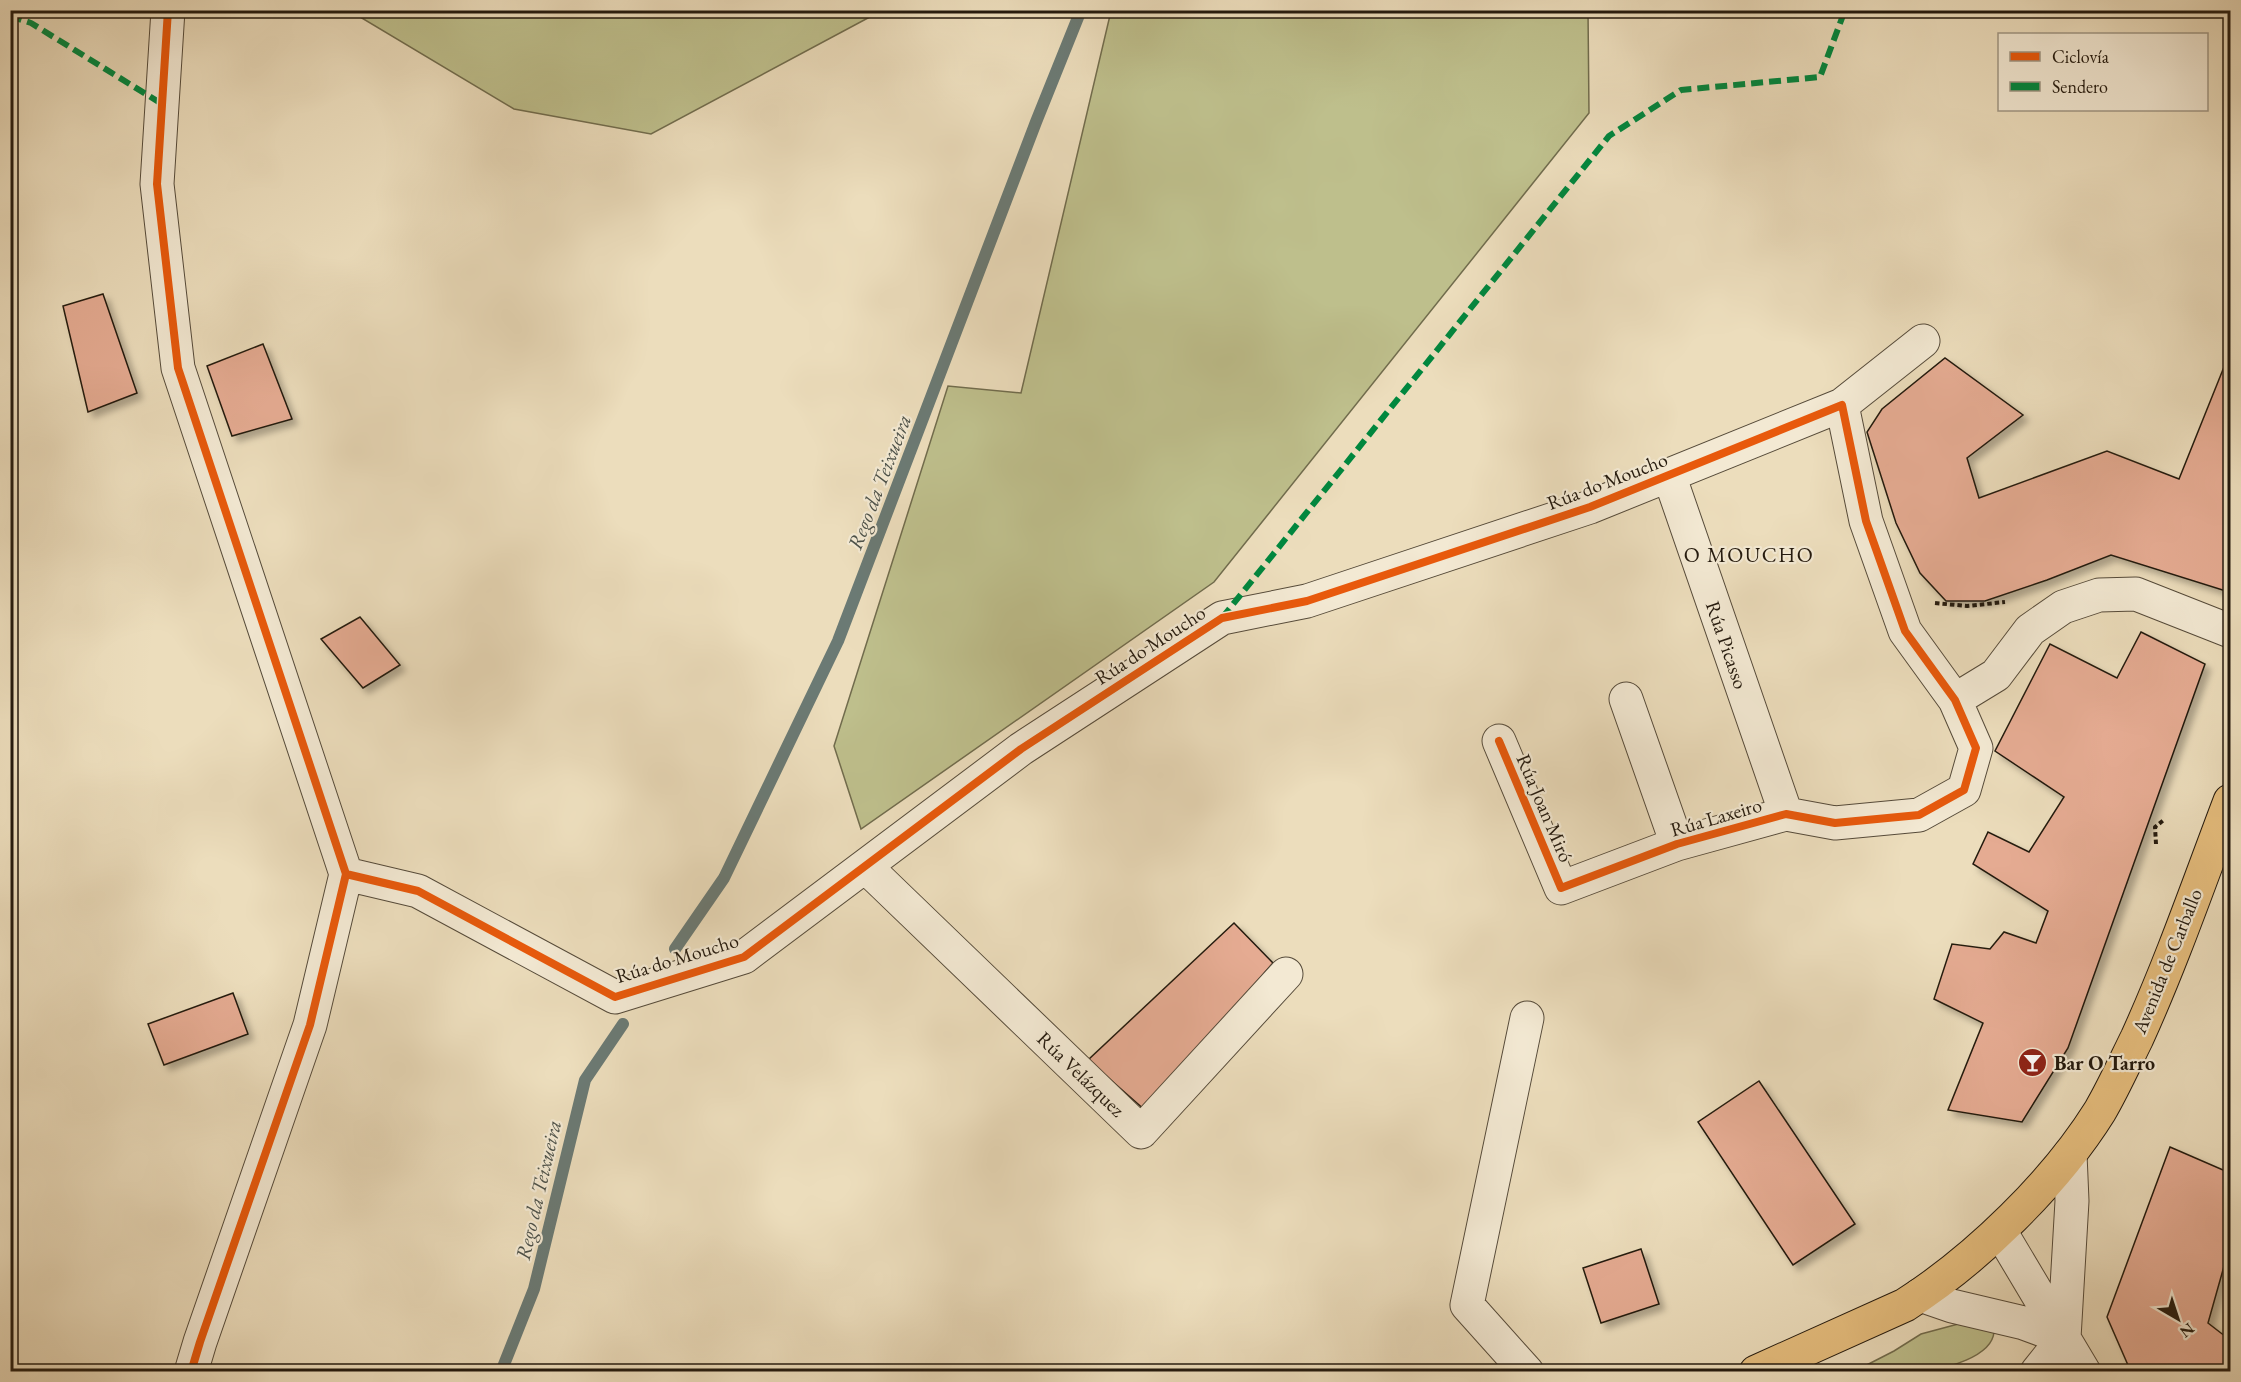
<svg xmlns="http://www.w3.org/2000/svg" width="2241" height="1382" viewBox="0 0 2241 1382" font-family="'EB Garamond',serif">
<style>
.green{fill:#bebf8c;stroke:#716c4d;stroke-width:1.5}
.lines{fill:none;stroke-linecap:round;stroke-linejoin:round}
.stream{stroke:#6b7a74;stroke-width:12}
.building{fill:#e5ab92;stroke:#241a0e;stroke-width:1.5;filter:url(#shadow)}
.minor-casing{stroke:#564b3a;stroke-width:35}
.tertiary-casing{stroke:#564b3a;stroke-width:35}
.primary-casing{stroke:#241a0e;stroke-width:35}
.path{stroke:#241a0e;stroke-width:4;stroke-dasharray:4.5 3;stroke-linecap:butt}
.minor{stroke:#f3e9d3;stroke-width:33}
.tertiary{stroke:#f3e9d3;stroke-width:33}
.primary{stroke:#e6be7e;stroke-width:33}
.quiet{stroke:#00873e;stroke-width:6;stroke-dasharray:12 6;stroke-linecap:butt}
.cycleway-casing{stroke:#f3e9d3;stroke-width:11}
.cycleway{stroke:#e8590c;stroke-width:8}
.labels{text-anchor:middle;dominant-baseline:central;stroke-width:4.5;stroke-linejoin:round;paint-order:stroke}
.street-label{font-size:20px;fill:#241a0e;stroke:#f3e9d3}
.poi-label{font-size:20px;font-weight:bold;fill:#241a0e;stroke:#f3e9d3;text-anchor:start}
.water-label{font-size:21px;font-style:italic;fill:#4d524a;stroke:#f3e9d3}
.neighbourhood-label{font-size:21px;letter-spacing:1.5px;fill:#241a0e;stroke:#f3e9d3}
</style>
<defs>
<filter id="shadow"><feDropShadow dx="5.5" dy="5.5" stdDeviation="3" flood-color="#0004"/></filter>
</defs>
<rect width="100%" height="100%" fill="#ecddbc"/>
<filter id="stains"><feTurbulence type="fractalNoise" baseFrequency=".00333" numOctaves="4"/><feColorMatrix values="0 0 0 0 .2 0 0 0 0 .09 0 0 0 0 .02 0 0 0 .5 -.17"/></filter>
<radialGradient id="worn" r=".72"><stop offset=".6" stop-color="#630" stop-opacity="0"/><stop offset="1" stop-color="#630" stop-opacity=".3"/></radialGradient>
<path class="green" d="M350,11H881L651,134L514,109Z
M1111,11H1588L1589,113L1214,582L861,829L834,746L948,386L1021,393Z
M1973,1320L1994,1332C1992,1357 1945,1369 1924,1371C1901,1374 1876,1371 1853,1372L1894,1351L1921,1334Z"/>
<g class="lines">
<path class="stream" d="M675,949L724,878L838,641L1036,122L1081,10
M501,1372L534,1289L585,1080L623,1024"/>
</g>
<path class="building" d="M103,294L137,393L88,412L63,306Z
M263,344L292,419L232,436L207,366Z
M2230,352L2229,592L2111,555L2047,580L1985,601H1946L1920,573L1896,523L1867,432L1882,409L1945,358L2023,415L1967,458L1979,498L2107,451L2179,479Z
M360,617L400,665L363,688L321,639Z
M2141,632L2205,664L2068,1048L2022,1122L1948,1110L1983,1023L1934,999L1952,944L1990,949L2004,932L2036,943L2048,911L1973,864L1988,832L2029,852L2064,797L1995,751L2050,644L2117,678Z
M1234,923L1273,963L1146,1111L1088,1060Z
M233,993L248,1034L164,1065L148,1024Z
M1759,1081L1855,1224L1793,1265L1698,1122Z
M2170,1147L2230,1173V1253L2228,1252L2208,1323L2230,1340V1372H2131L2107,1317Z
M1641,1249L1659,1304L1601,1323L1583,1268Z"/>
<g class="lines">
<defs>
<path id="minor" d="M168,10L157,184L178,368L346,874L310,1025L200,1342L191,1372
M1842,405L1923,341
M1669,475L1786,814
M1626,699L1677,844
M1955,700L1996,675L2030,630L2063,607L2099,595L2136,594L2230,631
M866,867L1141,1132L1286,974
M346,874L418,891L615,997L744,957L1021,749L1222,618L1307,601L1590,507L1842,405L1866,521L1905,631L1955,700L1976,748L1964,790L1919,815L1835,823L1786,814L1677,844L1561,888L1499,741
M1527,1372L1467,1305L1527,1018
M2037,1372L2064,1338"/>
<path id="tertiary" d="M2000,1231L2084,1372
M1920,1295L1952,1306L2024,1323L2064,1338
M2064,1338L2072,1201L2070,1154"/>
<path id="primary" d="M1756,1372L1905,1305C1977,1259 2055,1183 2100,1111C2114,1087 2125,1062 2137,1038C2172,961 2200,880 2230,801"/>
</defs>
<use href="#minor" class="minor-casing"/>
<use href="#tertiary" class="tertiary-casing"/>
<use href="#primary" class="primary-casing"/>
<path class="path" d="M1935,603L1967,606L2005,602
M2156,844L2155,827L2165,819"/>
<use href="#minor" class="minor"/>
<use href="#tertiary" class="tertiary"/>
<use href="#primary" class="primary"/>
<path class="quiet" d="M10,16L31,23L162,104
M1222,618L1609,136L1681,90L1820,77L1845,10"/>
<defs>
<path id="cycleway" d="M168,10L157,184L178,368L346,874L310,1025L200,1342L191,1372
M346,874L418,891L615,997L744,957L1021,749L1222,618L1307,601L1590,507L1842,405L1866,521L1905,631L1955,700L1976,748L1964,790L1919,815L1835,823L1786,814L1677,844L1561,888L1499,741"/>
</defs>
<use href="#cycleway" class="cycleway-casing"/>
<use href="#cycleway" class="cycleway"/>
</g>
<defs>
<symbol id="bar-disc" viewBox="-11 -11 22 22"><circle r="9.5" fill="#8f2418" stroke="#f3e9d3"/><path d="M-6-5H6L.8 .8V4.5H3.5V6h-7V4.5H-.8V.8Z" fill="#fff"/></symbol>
</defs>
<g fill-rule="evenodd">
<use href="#bar-disc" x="2016" y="1046" width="33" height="33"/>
</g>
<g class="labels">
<g class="street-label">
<text transform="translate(1607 481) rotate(-21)">Rúa do Moucho</text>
<text transform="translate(1150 645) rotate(-33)">Rúa do Moucho</text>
<text transform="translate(1727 645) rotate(71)">Rúa Picasso</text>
<text transform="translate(1545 808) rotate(67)">Rúa Joan Miró</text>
<text transform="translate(1716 817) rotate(-16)">Rúa Laxeiro</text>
<text transform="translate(677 958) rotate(-17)">Rúa do Moucho</text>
<text transform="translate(2167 961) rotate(-68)">Avenida de Carballo</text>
<text transform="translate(1081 1074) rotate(44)">Rúa Velázquez</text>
</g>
<g class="poi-label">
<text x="2054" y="1063">Bar O Tarro</text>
</g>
<g class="water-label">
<text transform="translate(879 482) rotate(-69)">Rego da Teixueira</text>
<text transform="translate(538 1190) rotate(-77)">Rego da Teixueira</text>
</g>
<g class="neighbourhood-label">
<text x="1749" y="554">O MOUCHO</text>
</g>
</g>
<rect width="2241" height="1382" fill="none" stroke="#ecddbc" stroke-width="36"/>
<rect x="12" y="12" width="2217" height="1358" fill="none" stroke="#241a0e" stroke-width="3"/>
<rect x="18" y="18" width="2205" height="1346" fill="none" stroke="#241a0e" stroke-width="1.5"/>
<rect x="1998" y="33" width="210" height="78" fill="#f3e9d3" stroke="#a09684" stroke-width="1.5"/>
<rect x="2010" y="52" width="30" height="9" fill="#e8590c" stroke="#a09684" stroke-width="1.5"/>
<text x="2052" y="63" font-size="18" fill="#241a0e">Ciclovía</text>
<rect x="2010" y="82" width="30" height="9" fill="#00873e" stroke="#a09684" stroke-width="1.5"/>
<text x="2052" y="93" font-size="18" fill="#241a0e">Sendero</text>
<g transform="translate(2178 1319) rotate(141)" stroke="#f3e9d3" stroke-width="4.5" paint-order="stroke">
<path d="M0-4.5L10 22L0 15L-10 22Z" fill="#241a0e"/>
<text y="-9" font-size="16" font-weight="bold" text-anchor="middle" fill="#241a0e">N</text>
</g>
<rect width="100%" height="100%" filter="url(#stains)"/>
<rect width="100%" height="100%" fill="url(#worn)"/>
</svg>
